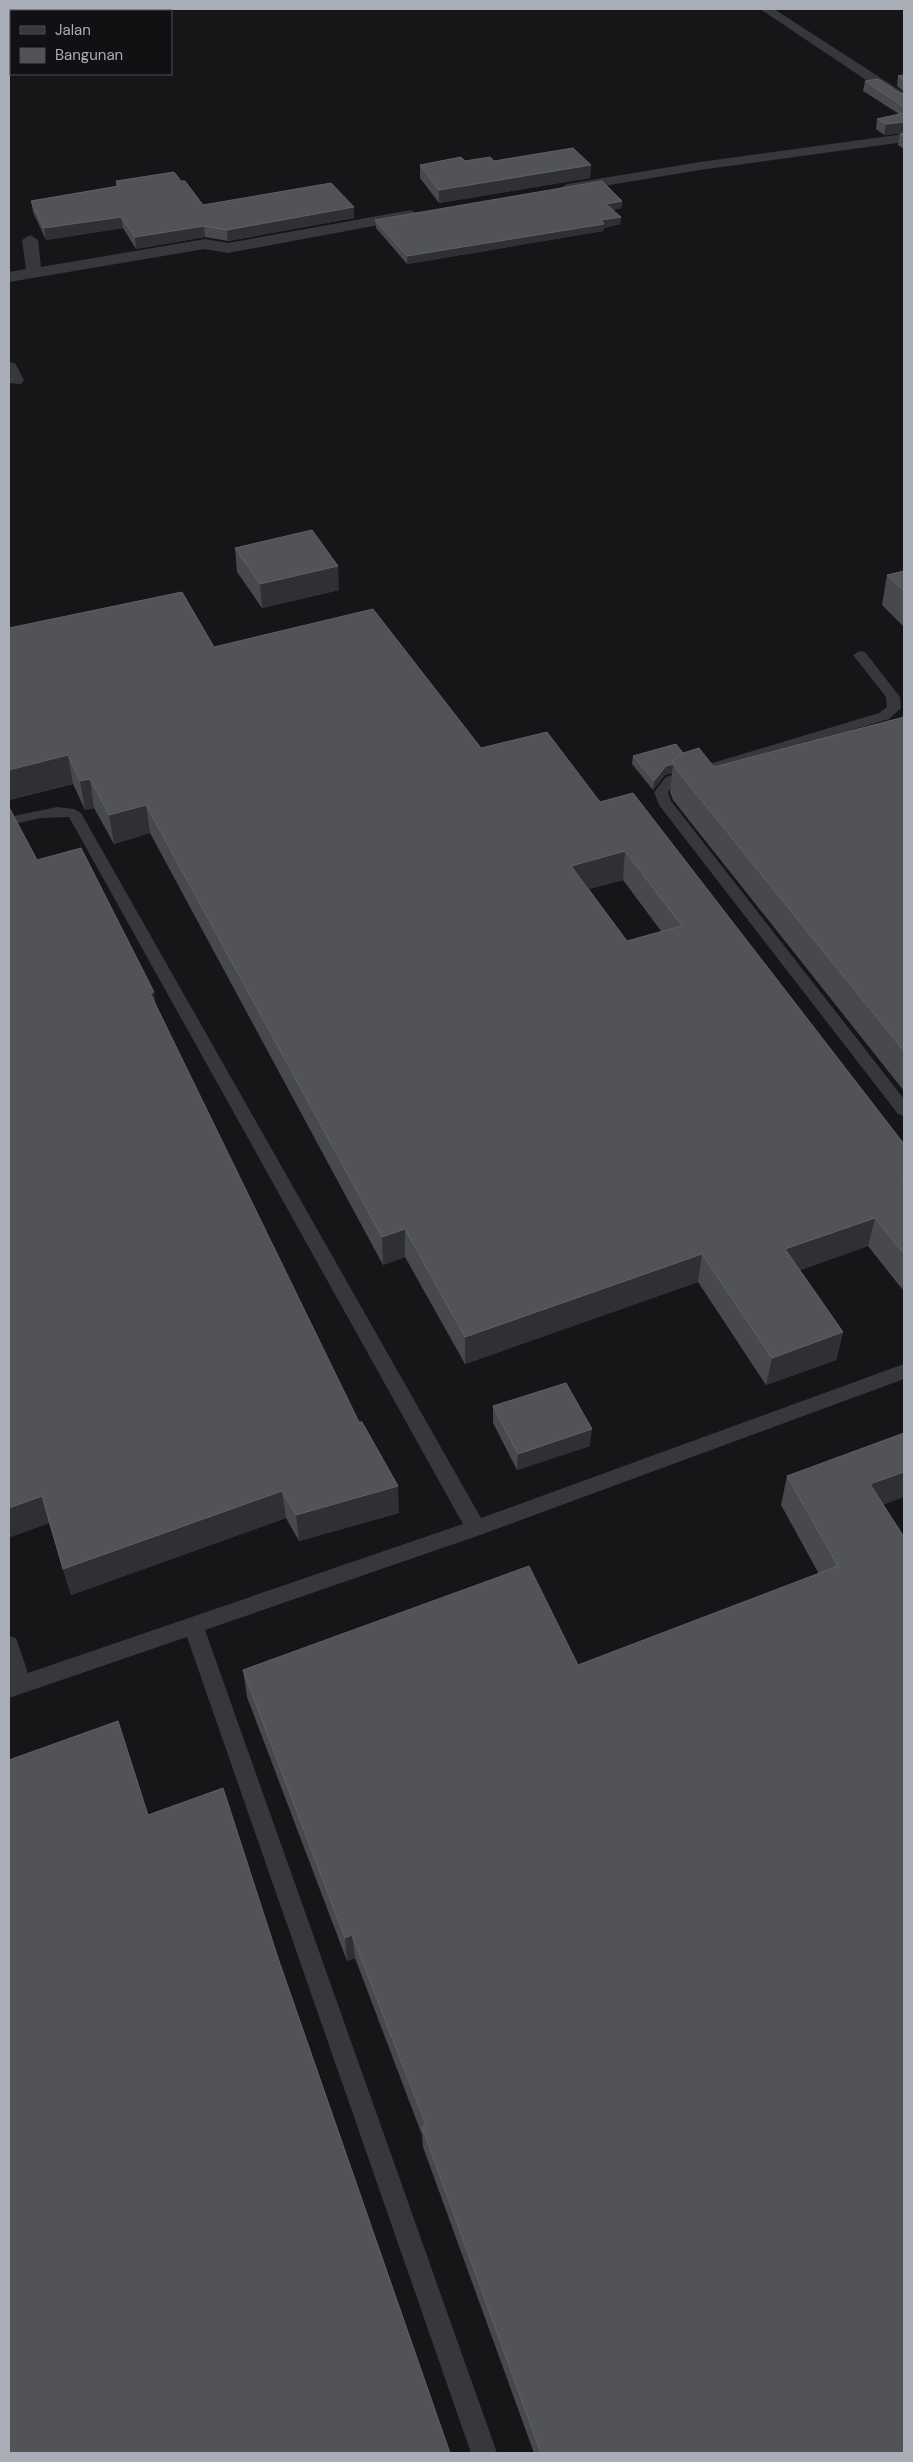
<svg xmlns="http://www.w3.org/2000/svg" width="913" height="2462" viewBox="0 0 913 2462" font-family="'DM Sans',sans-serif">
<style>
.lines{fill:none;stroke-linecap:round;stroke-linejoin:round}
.lane{fill:#37383d;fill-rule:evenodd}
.street{fill:#37383d;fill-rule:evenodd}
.wall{fill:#47494d;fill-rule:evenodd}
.shaded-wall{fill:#2f3033}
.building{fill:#525359;stroke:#5f6168;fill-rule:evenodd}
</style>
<rect width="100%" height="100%" fill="#161618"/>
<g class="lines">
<path class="lane" d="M860,651L865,652L900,697L901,708L889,719L676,783L668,792L671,801L904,1099V1116L898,1114L659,805L654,792L666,777L879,713L887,707L886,697L853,655Z
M57,807L74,809L81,813L481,1518L904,1364V1379L483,1534L205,1630L497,2453H471L187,1637L9,1698V1636L16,1638L28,1673L463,1524L69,817L41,818L9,825V817Z"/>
<path class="street" d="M760,9H774L904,93V103L899,102Z
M904,134V142L700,170L567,192L560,188L567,184L700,162Z
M411,210L419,215L416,218L228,253L205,249L9,282V272L26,269L22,240L30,235L38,240L41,267L205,239L228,243Z
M9,362L15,363L24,380L21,384L9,383Z"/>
</g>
<path class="wall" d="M904,75V92L897,86L898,76Z
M865,81L904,94V133L884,135L876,129L877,119L899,114L863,91Z
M904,133V149L898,145L900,134Z
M465,161H494L591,165L590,178L439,203L420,178V165Z
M116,181H181L203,205L354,218L228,241L205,237L136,249L123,228L46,240L33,212L31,201L116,186Z
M622,201L621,208L613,210L621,217L620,224L604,228L603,231L407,264L376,228L375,220Z
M235,548L339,590L262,608L237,572Z
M904,571V627L882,605L887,575Z
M214,647L481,748L600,802L904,1144V1288L902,1289L868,1246L800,1270L843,1332L836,1360L766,1385L698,1282L465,1364L405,1257L383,1265L150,833L114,844L94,808L85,810L73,784L9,800ZM623,880L661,931L627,941L589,889Z
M904,717V1091L673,800L670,792L672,773L665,775L653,790L632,764L633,756L683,753L714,767Z
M9,807L37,860L156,1006L399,1513L299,1541L286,1518L71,1595L49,1523L10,1537L9,1534Z
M493,1406L590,1446L517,1470L493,1423Z
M787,1476L883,1505L904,2453H534L423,2147L422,2135L355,1958L347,1961L247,1697L243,1670L578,1665L819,1574L781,1505Z"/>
<path class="shaded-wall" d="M904,122V133L884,135L886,124Z
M591,165L590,178L439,203V190Z
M622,201L621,208L605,211L606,204Z
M354,207V218L228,241L227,230Z
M121,217L123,228L46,240L44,228Z
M621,217L620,224L604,228L603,231L407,264V256Z
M204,226L205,237L136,249L135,237Z
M338,566L339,590L262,608L260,584Z
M68,755L73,784L9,800V770Z
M673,764L672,773L665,775L653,790L654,781L666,766Z
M90,779L94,808L85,810L80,781Z
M146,805L150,833L114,844L109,815Z
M625,851L623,880L569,894L571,866Z
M154,992L158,1020L150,993Z
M875,1218L868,1246L779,1278L785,1249Z
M405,1229V1257L383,1265L382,1237Z
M702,1254L698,1282L465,1364V1337Z
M904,1281V1288L902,1289Z
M843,1332L836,1360L766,1385L772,1358Z
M592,1429L590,1446L517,1470L518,1454Z
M904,1472V1497L862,1513L870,1484Z
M398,1486L399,1513L299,1541L296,1515Z
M282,1491L286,1518L71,1595L63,1569Z
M42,1496L49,1523L10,1537L9,1533V1508Z
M352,1935L355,1958L347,1961L345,1938Z"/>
<path class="building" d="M904,75V80L898,76Z
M878,79L900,93L904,94V107L865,81Z
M904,113V122L886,124L877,119Z
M904,133V137L900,134Z
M573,148L591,165L439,190L420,165L461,157L465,161L490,157L494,161Z
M174,172L181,181H185L203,205L331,183L354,207L227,230L204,226L135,237L121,217L44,228L31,201L119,186L116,181Z
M602,181L622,201L606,204L621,217L601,220L604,224L407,256L375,220Z
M312,530L338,566L260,584L235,548Z
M904,571V591L887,575Z
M182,592L214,647L373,609L481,748L547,732L600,802L633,793L904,1144V1179L902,1180L904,1182V1254L875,1218L785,1249L843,1332L772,1358L702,1254L465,1337L405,1229L382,1237L146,805L109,815L90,779L80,781L68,755L9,770V628ZM625,851L682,926L627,941L571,866Z
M904,717V1051L676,769L673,761L680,754L699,748L714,767Z
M676,744L683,753L680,754L673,761V764L666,766L654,781L633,756Z
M9,807L37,860L81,848L154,992L150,993L359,1422H362L398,1486L296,1515L282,1491L63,1569L42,1496L9,1508Z
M566,1383L592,1429L518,1454L493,1406Z
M904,1433V1472L870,1484L904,1537V2453H541L422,2127L426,2125L352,1935L345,1938L243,1670L529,1566L578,1665L838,1566L787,1476Z
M118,1721L148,1815L223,1788L278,1958L450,2453H9V1760Z"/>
<rect width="913" height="2462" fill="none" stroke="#a8adb8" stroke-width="20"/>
<rect x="10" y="10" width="162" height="65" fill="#111113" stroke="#4d4f55"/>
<rect x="20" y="26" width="25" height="8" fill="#37383d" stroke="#4d4f55"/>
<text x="55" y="35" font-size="15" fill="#a8adb8">Jalan</text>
<rect x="20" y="48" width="25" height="15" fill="#525359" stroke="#4d4f55"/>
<text x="55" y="60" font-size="15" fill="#a8adb8">Bangunan</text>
</svg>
